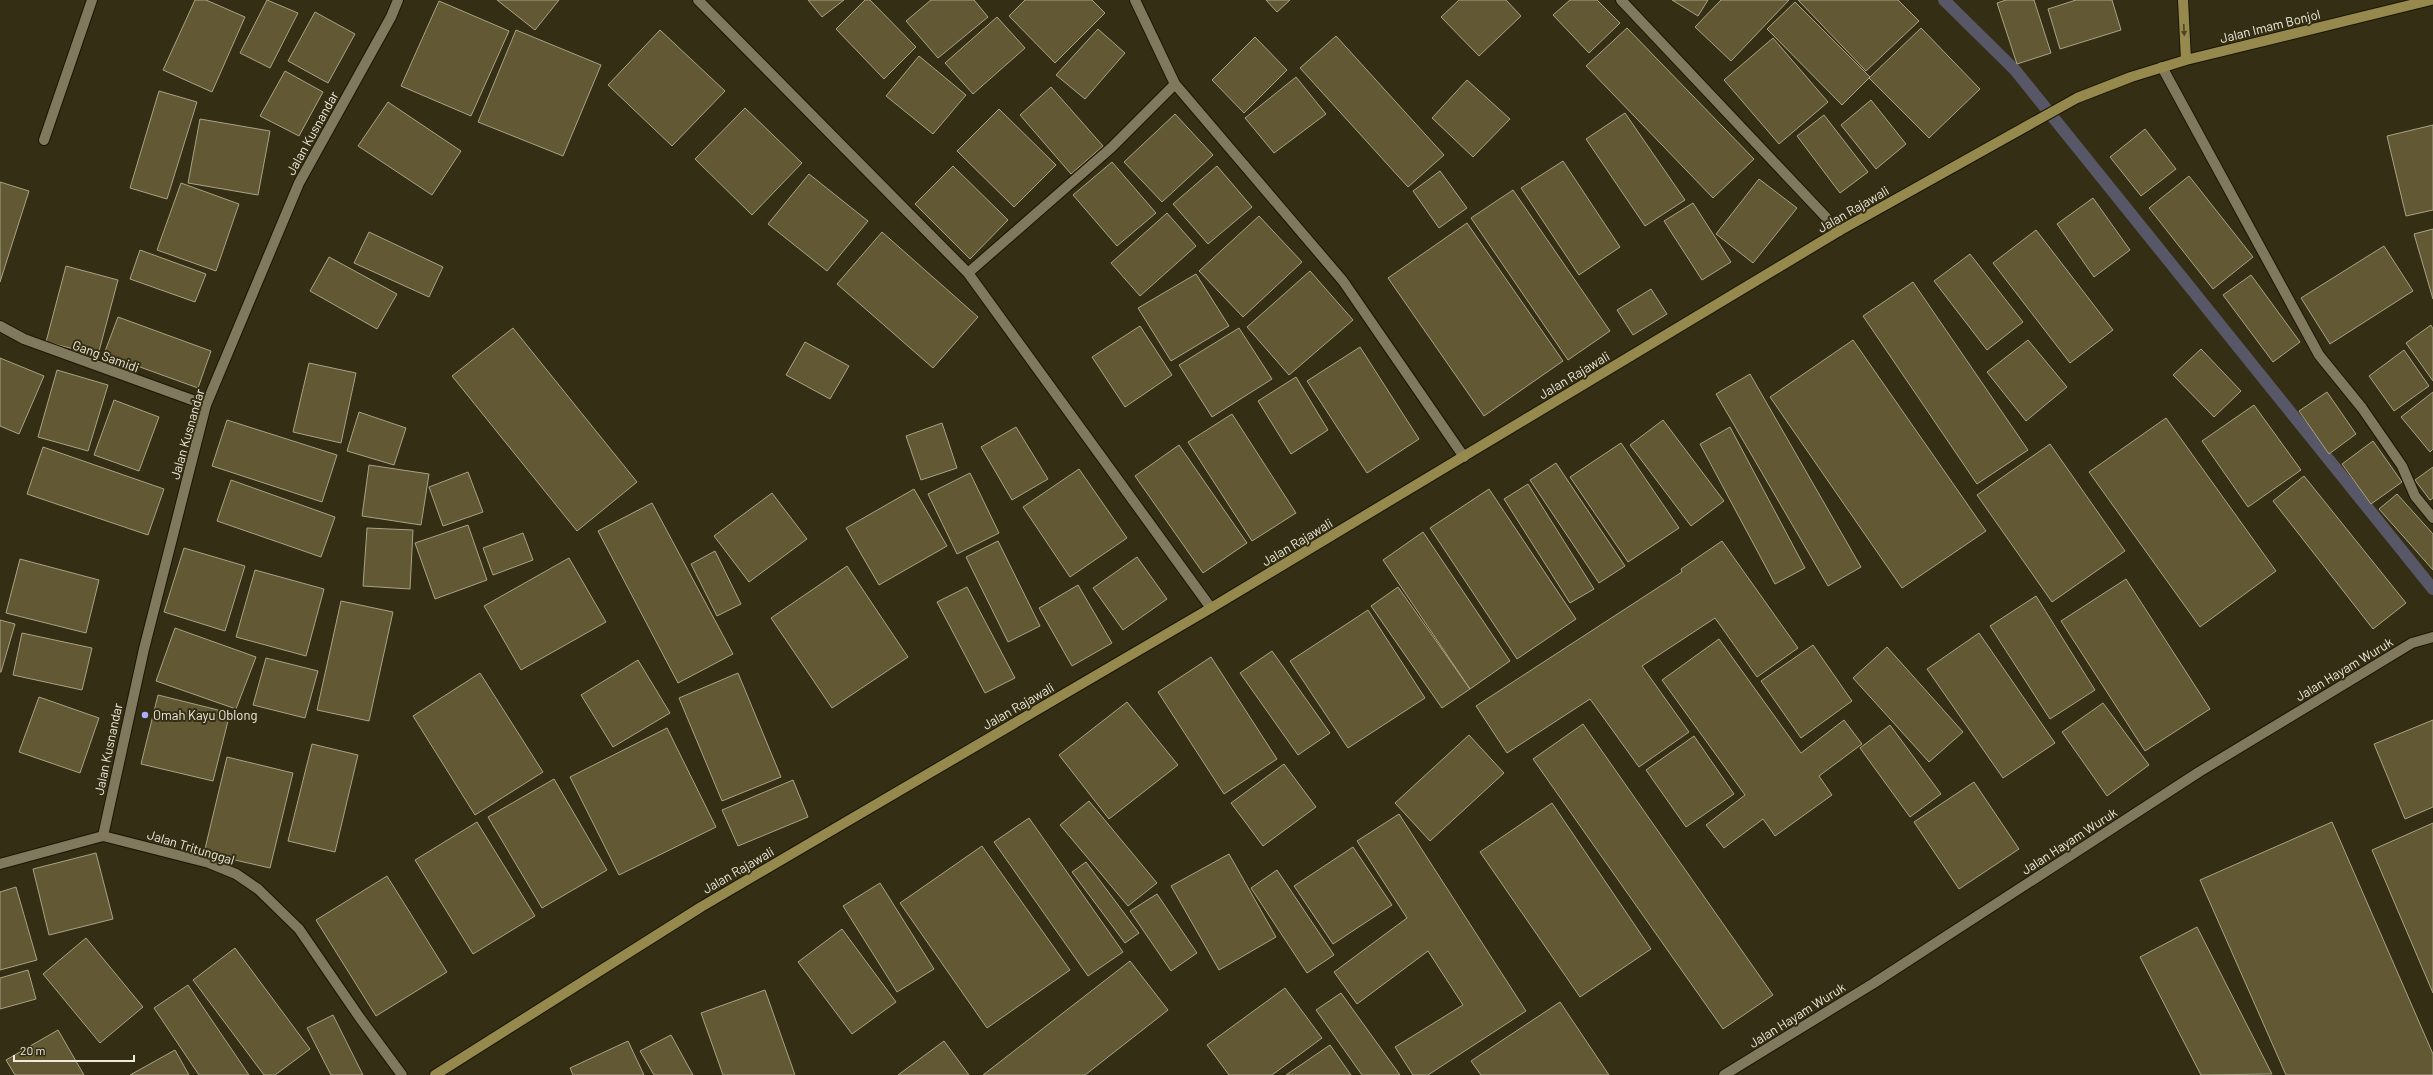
<svg xmlns="http://www.w3.org/2000/svg" width="2433" height="1075" viewBox="0 0 2433 1075" font-family="Barlow,sans-serif">
<style>
.lines{fill:none;stroke-linecap:round;stroke-linejoin:round}
.stream{stroke:#585767;stroke-width:12}
.building{fill:#625934;stroke:#a9a285}
.minor-casing{stroke:#1c1600;stroke-width:12}
.tertiary-casing{stroke:#1c1600;stroke-width:12}
.secondary-casing{stroke:#1c1600;stroke-width:12}
.minor{stroke:#80795e;stroke-width:10}
.tertiary{stroke:#80795e;stroke-width:10}
.secondary{stroke:#96894e;stroke-width:10}
.oneway{fill:#4c4522}
.poi-dot{fill:#abaffb;stroke:#342e14;stroke-width:1.5}
.labels{text-anchor:middle;dominant-baseline:central;stroke-width:4;stroke-linejoin:round;paint-order:stroke}
.street-label{font-size:13px;fill:#efebdc;stroke:#342e14}
.poi-label{font-size:13px;fill:#efebdc;stroke:#342e14;text-anchor:start}
</style>
<rect width="100%" height="100%" fill="#342e14"/>
<g class="lines">
<path class="stream" d="M1944,0L2015,70L2433,589"/>
</g>
<path class="building" d="M195,0H206L245,17L212,92L163,70Z
M267,0L298,13L270,68L240,53Z
M497,0H559L535,30Z
M808,0H844L822,17Z
M865,0H870L916,47L884,79L836,29Z
M931,0H974L988,17L938,58L906,21Z
M1025,0H1092L1105,13L1055,63L1009,16Z
M1266,0H1290L1277,12Z
M1459,0H1506L1521,16L1479,56L1441,17Z
M1570,0H1597L1620,23L1589,53L1553,15Z
M1672,0H1708L1698,16Z
M1721,0H1789L1731,61L1695,27Z
M1798,0H1898L1919,21L1866,71Z
M2006,0H2034L2051,53L2017,64L1997,3Z
M2076,0H2112L2121,30L2060,49L2048,9Z
M439,1L509,31L471,116L401,86Z
M1795,2L1870,77L1842,105L1767,29Z
M315,12L355,34L328,83L288,61Z
M997,17L1025,48L973,94L945,63Z
M1627,28L1754,159L1713,198L1586,66Z
M1921,28L1980,89L1929,138L1869,78Z
M1098,29L1125,53L1085,99L1056,75Z
M516,30L601,65L563,156L478,122Z
M660,30L725,91L672,146L608,85Z
M1336,36L1444,155L1408,187L1300,68Z
M1255,37L1287,70L1244,113L1212,80Z
M1773,38L1828,102L1779,144L1724,80Z
M919,56L966,95L933,134L886,96Z
M285,71L323,92L299,136L260,116Z
M1296,77L1326,114L1274,153L1245,118Z
M1467,80L1510,119L1473,157L1432,118Z
M1051,87L1103,146L1071,174L1020,115Z
M159,91L197,102L167,199L130,188Z
M1871,100L1906,144L1876,169L1841,125Z
M388,102L461,151L432,195L358,146Z
M745,108L802,163L752,215L695,159Z
M999,109L1056,165L1014,207L957,151Z
M1625,113L1685,200L1645,226L1586,139Z
M1175,114L1213,155L1162,202L1124,162Z
M1824,115L1868,172L1840,193L1797,136Z
M200,119L270,131L258,195L188,183Z
M2433,125V210L2406,216L2387,136Z
M2145,129L2176,169L2141,196L2110,157Z
M1563,161L1620,247L1579,275L1521,188Z
M1112,162L1156,213L1117,246L1073,195Z
M953,166L1008,220L970,259L915,204Z
M1217,166L1252,207L1208,244L1173,204Z
M1440,171L1467,208L1439,228L1413,191Z
M809,174L868,221L827,271L768,224Z
M2189,176L2253,257L2213,289L2149,208Z
M1759,179L1797,208L1753,263L1716,234Z
M0,182L29,191L0,282Z
M181,183L239,204L216,271L157,250Z
M1513,190L1610,331L1568,360L1471,218Z
M2093,198L2130,250L2094,277L2057,224Z
M1693,203L1731,262L1702,280L1664,221Z
M1167,213L1196,246L1140,296L1111,263Z
M1259,216L1302,262L1243,317L1199,271Z
M1467,223L1563,361L1484,416L1388,278Z
M2433,229V299L2414,234Z
M2036,230L2113,330L2070,363L1993,263Z
M369,232L443,267L429,297L354,263Z
M882,232L978,317L933,368L837,284Z
M2384,246L2413,291L2330,344L2301,298Z
M140,250L206,274L195,302L130,279Z
M1970,254L2023,322L1987,350L1934,281Z
M329,257L397,294L377,329L310,291Z
M66,266L118,280L98,355L46,342Z
M1310,271L1353,320L1289,375L1247,327Z
M1196,274L1229,326L1171,361L1138,308Z
M2251,275L2300,342L2273,362L2223,295Z
M1913,282L2028,450L1977,484L1863,316Z
M1651,289L1667,314L1633,335L1617,310Z
M118,317L211,351L198,388L104,354Z
M2431,325L2433,329V381L2406,343Z
M1140,326L1172,375L1125,407L1092,357Z
M513,328L637,482L577,531L452,376Z
M1239,328L1272,379L1212,417L1179,365Z
M1853,340L1986,531L1902,588L1770,397Z
M2028,340L2067,387L2026,421L1987,372Z
M805,342L849,366L830,399L786,375Z
M1360,347L1419,439L1367,473L1307,381Z
M2201,349L2241,391L2214,417L2173,375Z
M2404,350L2429,386L2394,411L2369,376Z
M0,358L44,376L19,434L0,426Z
M309,363L356,373L341,443L293,432Z
M57,370L108,385L88,451L38,437Z
M1750,374L1861,567L1828,586L1716,394Z
M1296,377L1328,430L1291,454L1258,401Z
M2327,392L2356,434L2329,454L2299,411Z
M2433,392V449L2430,452L2401,417Z
M114,400L159,417L139,471L94,455Z
M2254,405L2301,470L2248,507L2202,441Z
M359,412L406,428L394,465L347,451Z
M1232,414L1296,513L1252,541L1188,442Z
M2166,418L2276,571L2200,627L2089,472Z
M227,420L337,455L322,502L212,466Z
M1663,420L1724,501L1691,526L1630,445Z
M942,423L957,468L921,480L906,436Z
M1016,427L1048,479L1012,500L981,447Z
M1730,427L1805,568L1775,584L1700,444Z
M2373,441L2402,482L2371,504L2342,464Z
M1621,443L1679,528L1628,562L1570,477Z
M2050,444L2125,551L2052,602L1977,495Z
M1179,445L1247,543L1203,573L1135,476Z
M43,447L164,489L148,535L27,494Z
M1556,463L1625,566L1599,583L1530,480Z
M369,465L429,474L421,525L362,516Z
M2433,467V498L2430,500L2415,480Z
M1079,469L1127,538L1070,577L1023,507Z
M468,472L483,512L443,526L429,487Z
M970,473L999,533L957,554L928,494Z
M2304,476L2406,603L2373,629L2273,501Z
M231,480L335,517L321,557L217,521Z
M1528,484L1594,589L1570,603L1504,499Z
M914,489L947,546L879,585L846,528Z
M1489,489L1576,619L1517,659L1430,528Z
M772,493L807,539L749,582L714,536Z
M2397,494L2433,534V570L2379,509Z
M652,503L733,654L678,683L598,531Z
M468,525L487,580L435,599L415,543Z
M367,528L413,530L410,589L363,586Z
M1423,532L1510,661L1470,689L1383,560Z
M523,533L533,560L493,575L483,548Z
M998,541L1040,626L1008,642L966,557Z
M1722,541L1798,648L1757,677L1715,618L1642,666L1689,732L1639,767L1590,699L1507,753L1476,706L1682,572L1681,569Z
M184,548L245,566L225,631L164,612Z
M715,551L741,604L717,616L691,564Z
M1137,557L1167,599L1123,630L1093,588Z
M569,558L606,622L521,670L484,606Z
M20,559L99,580L86,633L6,613Z
M847,566L908,657L832,708L771,618Z
M255,570L324,589L306,656L236,637Z
M2126,579L2210,709L2145,751L2061,621Z
M1078,585L1112,643L1072,666L1039,608Z
M967,587L1015,678L985,693L937,602Z
M1398,587L1470,689L1442,708L1371,606Z
M2036,596L2095,690L2050,719L1990,626Z
M341,601L393,612L369,721L317,710Z
M1368,610L1425,698L1348,748L1290,661Z
M0,620L15,624L1,672H0Z
M175,628L256,657L236,709L156,681Z
M22,633L92,648L82,690L13,675Z
M1979,633L2055,743L2003,778L1927,669Z
M1719,639L1801,753L1844,720L1862,744L1819,776L1832,795L1775,836L1763,819L1724,848L1706,825L1745,795L1662,680Z
M1813,645L1852,701L1801,738L1761,681Z
M1887,647L1963,732L1929,762L1853,678Z
M1272,651L1330,733L1298,755L1240,673Z
M1211,657L1277,759L1224,794L1158,692Z
M266,658L318,671L305,718L253,705Z
M638,660L670,713L613,747L581,695Z
M480,673L543,772L475,815L413,716Z
M738,673L781,777L722,801L679,698Z
M158,695L230,713L213,781L141,764Z
M39,697L99,718L80,773L19,752Z
M1127,702L1178,765L1109,819L1059,755Z
M2103,703L2149,765L2107,796L2062,732Z
M2433,720V807L2405,819L2374,744Z
M1583,724L1773,995L1723,1029L1533,759Z
M1890,725L1941,794L1910,817L1860,748Z
M667,728L716,827L619,875L570,777Z
M1469,735L1504,773L1430,841L1395,803Z
M1694,736L1734,794L1686,827L1646,770Z
M312,744L358,755L335,852L288,841Z
M227,757L293,773L270,868L204,853Z
M1284,764L1316,807L1263,846L1231,803Z
M554,779L607,870L542,908L488,817Z
M793,780L808,817L738,846L722,810Z
M1974,782L2019,849L1959,889L1914,822Z
M1089,801L1157,883L1128,906L1060,825Z
M1552,803L1651,949L1580,997L1480,852Z
M1399,814L1526,1011L1428,1075H1413L1395,1047L1463,1005L1428,951L1357,1004L1334,972L1407,918L1357,841Z
M1029,818L1123,952L1088,976L994,842Z
M477,822L535,916L473,954L415,860Z
M2332,822L2433,1054V1075H2286L2200,880Z
M2433,823V993L2372,850Z
M982,846L1070,970L987,1028L900,903Z
M1353,847L1392,905L1333,944L1294,886Z
M96,853L113,919L49,935L33,869Z
M1229,854L1276,937L1219,970L1171,886Z
M1086,862L1139,933L1125,943L1072,872Z
M1277,870L1334,955L1307,973L1251,888Z
M387,876L447,972L376,1016L316,920Z
M880,883L934,969L897,992L843,906Z
M16,887L37,960L0,970V892Z
M1157,894L1197,953L1171,971L1130,911Z
M2197,927L2272,1074L2201,1075L2140,957Z
M842,929L896,1002L852,1034L798,962Z
M86,938L143,1007L100,1043L43,974Z
M235,948L310,1049L275,1075H264L193,980Z
M1130,961L1168,1010L1085,1075H983Z
M28,970L36,999L0,1009V978Z
M188,985L249,1075H199L154,1008Z
M1285,988L1322,1038L1272,1075H1229L1207,1045Z
M765,990L795,1075H723L701,1013Z
M1341,993L1400,1075H1362L1316,1010Z
M1560,1002L1609,1075H1481L1471,1061Z
M333,1015L363,1075H331L307,1028Z
M58,1030L84,1075H15L6,1060Z
M671,1035L693,1075H654L640,1051Z
M628,1041L644,1075H573L570,1068Z
M944,1041L969,1075H898Z
M1330,1045L1351,1075H1286Z
M175,1050L189,1075H130Z"/>
<g class="lines">
<defs>
<path id="minor" d="M698,0L968,273
M1135,0L1175,84L1111,148L968,273L1211,608
M1621,0L1839,231
M2162,67L2319,355L2362,408L2402,466L2415,496L2433,518
M1175,84L1343,281L1464,457
M44,140L92,0
M0,326L24,339L206,405
M103,836L144,649L206,405L299,183L391,17L398,0
M0,864L103,836L209,863L236,874L258,889L299,929L360,1018L402,1075"/>
<path id="tertiary" d="M1724,1075L1874,983L2199,772L2412,643L2433,637"/>
<path id="secondary" d="M2183,0L2186,60
M435,1075L701,907L1211,608L1839,231L2077,98L2131,77L2186,60L2431,0"/>
</defs>
<use href="#minor" class="minor-casing"/>
<use href="#tertiary" class="tertiary-casing"/>
<use href="#secondary" class="secondary-casing"/>
<use href="#minor" class="minor"/>
<use href="#tertiary" class="tertiary"/>
<use href="#secondary" class="secondary"/>
</g>
<defs><path id="oneway-solid" d="M-6-.8H1V-3.2L6.5 0L1 3.2V.8H-6Z"/></defs>
<use class="oneway" href="#oneway-solid" transform="translate(2184 30) rotate(87)"/>
<circle class="poi-dot" cx="145" cy="715" r="4"/>
<g class="labels">
<g class="street-label">
<text transform="translate(2270 26) rotate(-14)">Jalan Imam Bonjol</text>
<text transform="translate(312 133) rotate(-61)">Jalan Kusnandar</text>
<text transform="translate(1853 209) rotate(-30)">Jalan Rajawali</text>
<text transform="translate(106 356) rotate(20)">Gang Samidi</text>
<text transform="translate(1574 375) rotate(-31)">Jalan Rajawali</text>
<text transform="translate(187 434) rotate(-74)">Jalan Kusnandar</text>
<text transform="translate(1297 542) rotate(-31)">Jalan Rajawali</text>
<text transform="translate(2344 669) rotate(-31)">Jalan Hayam Wuruk</text>
<text transform="translate(1018 706) rotate(-30)">Jalan Rajawali</text>
<text transform="translate(108 749) rotate(-78)">Jalan Kusnandar</text>
<text transform="translate(2069 841) rotate(-33)">Jalan Hayam Wuruk</text>
<text transform="translate(191 847) rotate(17)">Jalan Tritunggal</text>
<text transform="translate(738 870) rotate(-30)">Jalan Rajawali</text>
<text transform="translate(1797 1015) rotate(-32)">Jalan Hayam Wuruk</text>
</g>
<g class="poi-label">
<text x="153" y="715">Omah Kayu Oblong</text>
</g>
</g>
<path d="M14 1055v6h120v-6" fill="none" stroke="#efebdc" stroke-width="2"/>
<text x="20" y="1055" font-size="12" fill="#efebdc" stroke="#342e14" stroke-width="3" paint-order="stroke">20 m</text>
</svg>
